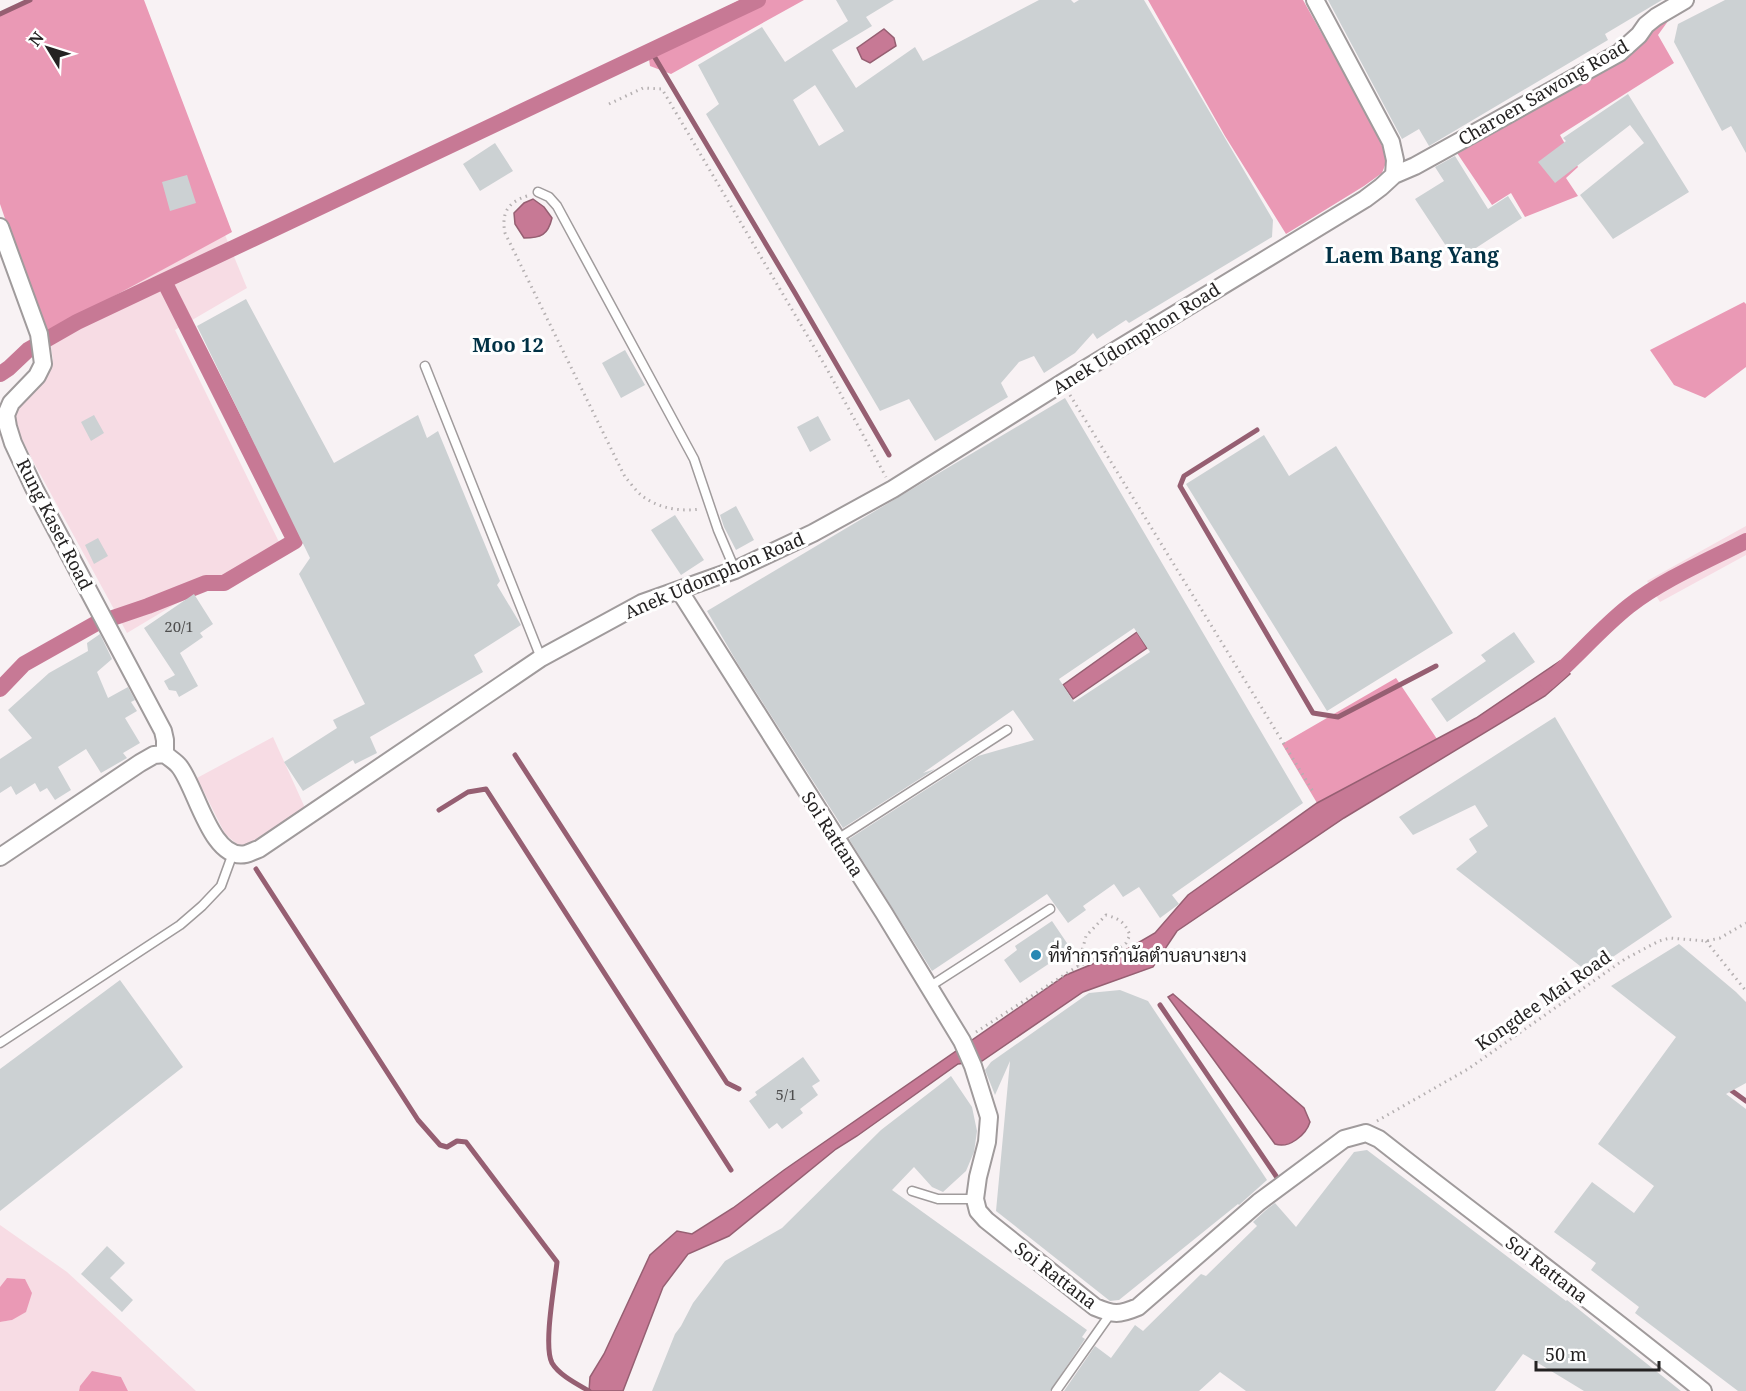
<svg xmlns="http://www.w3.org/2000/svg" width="1746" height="1391" viewBox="0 0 1746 1391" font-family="'Noto Serif',Sarabun,serif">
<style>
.green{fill:#f7dce4}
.forest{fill:#ea99b5}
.water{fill:#c77995;stroke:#965f72;stroke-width:1.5}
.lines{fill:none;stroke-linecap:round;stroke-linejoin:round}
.stream{stroke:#965f72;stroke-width:5}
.canal{stroke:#c77995;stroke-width:16}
.building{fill:#ccd1d3;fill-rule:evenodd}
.lane-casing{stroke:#a09b9c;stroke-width:11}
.street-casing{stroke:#a09b9c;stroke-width:20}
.path{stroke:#b5b0b1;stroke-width:3;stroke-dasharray:1.5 4.5;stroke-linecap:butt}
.lane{stroke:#fff;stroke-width:8}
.street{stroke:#fff;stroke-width:16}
.poi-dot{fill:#2888b3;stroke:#fff;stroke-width:2}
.labels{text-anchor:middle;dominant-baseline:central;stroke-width:6;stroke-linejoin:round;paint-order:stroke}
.number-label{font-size:15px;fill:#4e4e4e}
.street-label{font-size:18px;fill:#242222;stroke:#fff}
.poi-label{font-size:18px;fill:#242222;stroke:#fff;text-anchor:start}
.neighbourhood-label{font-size:20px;font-weight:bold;fill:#013145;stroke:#fff}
.quarter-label{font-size:21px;font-weight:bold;fill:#013145;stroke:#fff}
</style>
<rect width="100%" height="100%" fill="#f8f2f4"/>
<path class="green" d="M225,235L247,288L175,330L279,542L127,633L33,461L12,419L22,401L44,380L53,359L48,332Z
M1746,526V555L1660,602L1647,581Z
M273,737L306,810L252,845H238L225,834L197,778Z
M0,1225L67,1272L196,1391H128L121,1377L80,1386L79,1391H0V1322L12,1320L0,1287Z"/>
<path class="forest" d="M28,0H144L232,232L48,332L35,306L0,204V13Z
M740,0H804L671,74L650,66L647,46Z
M1148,0H1303L1377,132L1387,160L1382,173L1364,186L1286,234L1225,136Z
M1671,17L1658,35L1674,63L1560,135L1578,167L1566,178L1578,196L1525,217L1511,193L1492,205L1455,150L1647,30Z
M1744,302L1746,304V367L1705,398L1674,385L1650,350Z
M1396,678L1437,739L1317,803L1282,744Z
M7,1278L25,1279L32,1293L26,1312L12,1320L0,1322V1287Z
M92,1371L121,1377L128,1391H79L80,1386Z"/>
<path class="water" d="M884,29L894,38L896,46L870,63L862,59L857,48Z
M533,199L544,207L552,218C548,235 541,238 524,238L515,224L514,213L524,203Z
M1137,632L1147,648L1073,699L1063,685Z
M1560,661L1570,674L1545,696L1344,818L1177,931L1153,967L1083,992L982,1061L958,1064L857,1136L836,1149L729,1236L688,1254L663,1287L623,1391H589L590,1377L604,1354L650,1255L677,1231L692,1234L733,1208L784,1170L1066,975L1124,951L1155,933L1188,895L1317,803L1476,718Z
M1173,994L1304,1108L1310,1122C1306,1135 1289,1149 1275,1144L1168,997Z"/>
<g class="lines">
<path class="stream" d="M0,14L30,0
M651,51L795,293L889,455
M1257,430L1184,476L1180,486L1313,713L1338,717L1436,666
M515,755L727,1083L739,1089
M439,810L468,792L486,789L731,1170
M256,869L418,1120L440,1145L447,1147L457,1141L466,1142L557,1262C555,1283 543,1346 552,1363C559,1375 577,1384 589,1391
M1160,1005L1276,1176
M1728,1088L1746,1101"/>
<path class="canal" d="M0,374L9,368L28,350L77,322L758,0
M1548,682C1576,658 1600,629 1629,606C1664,579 1707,561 1746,541
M0,689L24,664L95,624L148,606L206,583H224L295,541L166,285"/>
</g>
<path class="building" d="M836,0H894L866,17L872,26L832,50L856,88L915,47L923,61L1039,0H1071L1074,3L1079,0H1144L1273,220L1272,237L1129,323L1126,320L1097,339L1093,333L1075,353L1044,373L1034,356L1019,362L1001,383L1008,397L935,441L909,399L880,411L706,114L719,104L698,65L762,27L785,62L848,21ZM815,85L844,131L819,146L793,100Z
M1328,0H1662L1605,34L1608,40L1429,146L1419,129L1402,139Z
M1725,0H1746V153L1731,126L1722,131L1674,42L1678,24Z
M1628,94L1689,192L1613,239L1580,195L1644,143L1630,125L1555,183L1538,162L1566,141L1563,138Z
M495,143L513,171L480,191L463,164Z
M1455,156L1488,209L1508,196L1522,218L1456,261L1415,199L1444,181L1435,167Z
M187,175L196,203L170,211L162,182Z
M246,299L334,463L418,415L427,438L438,431L500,581L497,585L521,625L474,655L483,672L370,737L377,753L355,764L353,760L303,791L284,762L337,728L333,720L365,704L299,574L310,558L197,326Z
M625,350L645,385L621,398L602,363Z
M1065,398L1303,803L1172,895L1179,904L1160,918L1139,887L1123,897L1114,884L1083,906L1086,910L1068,923L1047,894L932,971L849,839L978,756L1034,740L1013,710L923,773L935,769L843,828L738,664L707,611ZM1134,628L1150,652L1074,702L1059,679Z
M94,415L104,433L91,441L81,422Z
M818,416L831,440L810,452L797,427Z
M1264,435L1289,476L1336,446L1453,633L1327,711L1186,484Z
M736,506L754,540L736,550L724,527L720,515Z
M675,515L704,560L681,575L651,530Z
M98,538L108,556L94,564L85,545Z
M194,594L213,624L200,633L203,637L180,653L198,686L179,697L176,691L169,690L164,681L175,675L144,628Z
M1514,632L1535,662L1447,722L1431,699L1486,661L1481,655Z
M100,634L112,659L97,672L108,698L128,687L135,700L131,702L137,711L125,718L140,743L123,753L127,758L101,773L86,749L58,767L71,790L55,800L47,788L40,792L35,783L16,795L11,786L0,793V759L32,738L8,710L49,673L88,651L87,643Z
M1555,717L1672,917L1589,973L1456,869L1477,852L1469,839L1488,826L1475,805L1413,835L1399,817Z
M1052,921L1071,949L1020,983L1004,960L1017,950L1015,946Z
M1679,944L1736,992L1746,1002V1083L1726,1094L1746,1109V1391H1738L1635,1313L1639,1307L1591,1270L1596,1263L1554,1232L1592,1182L1634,1213L1654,1186L1598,1144L1676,1037L1611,986Z
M120,980L183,1067L0,1211V1069Z
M1120,990L1148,1001L1267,1180L1239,1205L1238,1204L1119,1300L1110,1301L996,1211L1010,1061L995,1095L985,1070L991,1062L1089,993Z
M803,1057L820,1081L812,1086L818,1095L800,1109L803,1113L782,1129L777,1123L769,1129L749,1101L757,1095L755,1092Z
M951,1076L972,1107L977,1131L974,1152L966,1171L943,1192L932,1187L914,1167L892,1190L1087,1330L1082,1337L1085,1339L1050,1391H652L675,1334L681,1326L693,1303L725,1261L782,1228L881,1130Z
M1367,1150L1566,1301L1567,1300L1681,1391H1584L1523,1354L1495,1391H1246L1220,1372L1199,1391H1064L1095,1346L1111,1358L1135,1325L1143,1331L1201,1274L1206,1276L1257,1226L1253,1222L1266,1210L1275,1203L1296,1227L1354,1152Z
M107,1246L125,1263L110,1278L133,1300L122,1312L81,1274Z"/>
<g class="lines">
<defs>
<path id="lane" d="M538,192L549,197L557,206L694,459L718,530L735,570
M425,366L541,658
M836,840L1007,730
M929,987L1050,909
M0,1043L180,925L202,906L221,886L233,853
M912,1191L938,1199H975
M1056,1391L1111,1313"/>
<path id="street" d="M1394,175L1415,166L1619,53L1639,35L1646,25L1656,17L1685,0
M0,227L39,334L43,364L37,376L11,403L6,415L8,427L13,443L34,488L163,731L165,740V754
M679,590L884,913L962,1041L973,1066L989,1117L987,1142L978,1177L975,1199L978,1211L986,1220L1095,1307C1114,1315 1119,1315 1138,1307L1259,1202L1344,1139L1366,1133L1379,1139C1487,1224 1597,1304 1703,1391
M0,857L140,763L154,755L165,754C169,758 175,761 179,766C196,786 211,862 246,854C250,853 255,850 259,849L541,658L642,603L735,570L813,533L893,489L1062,383L1365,199L1381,187L1394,175L1395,160L1391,142L1315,0"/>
</defs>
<use href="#lane" class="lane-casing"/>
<use href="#street" class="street-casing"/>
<path class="path" d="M609,104L643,88L662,89L827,369L886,477
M527,196C508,202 501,213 505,233L625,477C630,482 635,490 641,495C657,508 680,512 700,509
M1070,395L1314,793
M1706,941L1746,991
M976,1032L1078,966L1115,951L1126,943L1130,935C1124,921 1119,919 1106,915L1086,936L1078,966
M1377,1121L1468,1069L1625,959L1659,941L1670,938L1706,941L1720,938L1746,923"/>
<use href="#lane" class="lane"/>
<use href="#street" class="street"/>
</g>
<circle class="poi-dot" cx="1036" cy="955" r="6"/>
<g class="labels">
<g class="number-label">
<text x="179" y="626">20/1</text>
<text x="786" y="1094">5/1</text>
</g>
<g class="street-label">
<text transform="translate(1543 92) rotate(-30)">Charoen Sawong Road</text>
<text transform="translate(1136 338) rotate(-32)">Anek Udomphon Road</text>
<text transform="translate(55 524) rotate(63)">Rung Kaset Road</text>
<text transform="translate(714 575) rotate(-23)">Anek Udomphon Road</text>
<text transform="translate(833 834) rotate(57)">Soi Rattana</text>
<text transform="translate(1543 1000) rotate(-35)">Kongdee Mai Road</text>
<text transform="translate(1547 1269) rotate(37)">Soi Rattana</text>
<text transform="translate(1056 1275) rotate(37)">Soi Rattana</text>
</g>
<g class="poi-label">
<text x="1048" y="955">ที่ทำการกำนัลตำบลบางยาง</text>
</g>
<g class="neighbourhood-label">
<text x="508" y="344">Moo 12</text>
</g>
<g class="quarter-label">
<text x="1412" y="255">Laem Bang Yang</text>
</g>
</g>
<g transform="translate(48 48) rotate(308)" stroke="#ffffff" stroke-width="4.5" paint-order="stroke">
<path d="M0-4.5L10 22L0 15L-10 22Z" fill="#242222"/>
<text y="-9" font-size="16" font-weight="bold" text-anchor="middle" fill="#242222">N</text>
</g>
<path d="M1536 1361v9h123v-9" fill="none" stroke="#242222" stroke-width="3"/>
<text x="1545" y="1361" font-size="18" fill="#242222" stroke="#ffffff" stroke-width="4.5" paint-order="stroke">50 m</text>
</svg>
